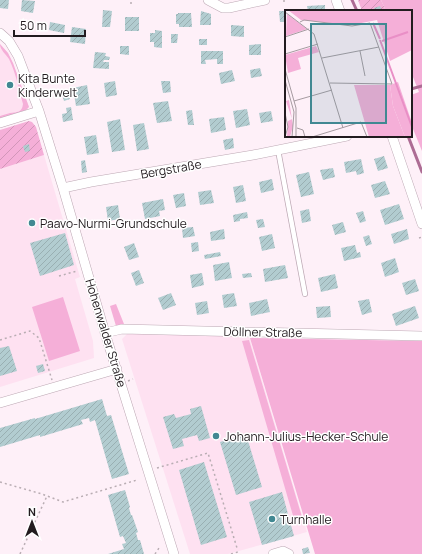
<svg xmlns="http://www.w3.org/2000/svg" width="422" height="554" viewBox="0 0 422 554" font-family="Manrope,sans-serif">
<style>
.built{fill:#fee1f1}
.grass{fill:#f5afd8}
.garden{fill:url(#garden-furrows)}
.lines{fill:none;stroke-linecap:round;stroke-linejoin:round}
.stream{stroke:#ad6c94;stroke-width:3}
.building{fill:url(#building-hatch)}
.lane-casing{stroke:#bda8b4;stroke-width:6}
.street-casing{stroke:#bda8b4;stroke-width:10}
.path{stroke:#b9adb3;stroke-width:1.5;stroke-dasharray:2 3;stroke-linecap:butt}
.lane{stroke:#fff;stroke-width:4.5}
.street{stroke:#fff;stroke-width:9}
.poi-dot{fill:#418892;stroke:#fff;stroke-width:1.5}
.labels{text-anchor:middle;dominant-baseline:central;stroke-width:3;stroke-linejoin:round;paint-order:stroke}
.poi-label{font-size:12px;fill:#221b1f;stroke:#fff;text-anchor:start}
.street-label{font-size:12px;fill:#221b1f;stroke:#fff}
.inset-river{fill:none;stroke:#e98fc6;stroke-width:2}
.inset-road{fill:none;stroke:#a69ba1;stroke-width:1}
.view{fill:#418892;fill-opacity:0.15;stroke:#418892;stroke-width:2}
.inset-edge{fill:none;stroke:#221b1f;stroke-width:2}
</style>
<defs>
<pattern id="garden-furrows" width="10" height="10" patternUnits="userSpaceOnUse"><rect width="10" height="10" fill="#f5afd8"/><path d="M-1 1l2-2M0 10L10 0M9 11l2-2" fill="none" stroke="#d296b9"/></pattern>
<pattern id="building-hatch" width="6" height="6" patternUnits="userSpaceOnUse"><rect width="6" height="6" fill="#b2ccd0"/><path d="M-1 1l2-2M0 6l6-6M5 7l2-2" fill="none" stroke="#99afb2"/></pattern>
</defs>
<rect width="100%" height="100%" fill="#fef0f8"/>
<path class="built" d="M0,44L8,53L13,63L29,107L26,110L0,119Z
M44,155L80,277L75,279L93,341L94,358L0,387V169Z
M128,333L249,336L307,532L228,554H190L122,339Z"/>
<path class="grass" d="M381,0H422V151L411,124V95L419,92L411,72V11H386Z
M0,44L8,53L13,63L29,107L26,110L0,119V116C3,115 7,114 10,113C17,112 22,113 23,104C19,90 16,73 9,59C6,54 0,50 0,44Z
M63,297L80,351L49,361L32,307Z
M116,304L124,324V326H116L110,306Z
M250,338L422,341V554H315Z
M249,340L302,517L294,519L242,341Z"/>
<path class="garden" d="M358,0H381L386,11H362Z
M29,121L32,122L36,127L44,155L0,169V130Z"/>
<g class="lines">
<path class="stream" d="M352,0L357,11
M411,89L422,86
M408,136L422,172"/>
</g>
<path class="building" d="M0,0H9L8,9L0,8Z
M22,0L35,1L33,13L21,11Z
M325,5V11H308L307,6Z
M380,6L382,11H375L374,8Z
M103,10L112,11L110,27H102Z
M201,11L211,14V25H200Z
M279,11H286V22H280Z
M178,13H191L192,27H179V24H176V14H178Z
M125,17H139V31H125Z
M50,22L65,25L64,33L49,30Z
M231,25L244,26V37L231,36Z
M72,27L86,29L85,44L70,42Z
M155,30L162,31V48L154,47V42H150V33H155Z
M171,34H178L177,43H171Z
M199,39H207V45H199Z
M261,44V55H249V45Z
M120,46H129V55L120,54Z
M201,51H223V64H217V59L205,60L206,64H201Z
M95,52L106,53L105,56L110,57L109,60H104L103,62H109V69L93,68Z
M260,68L262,76L251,78L250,70Z
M232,70L235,81L221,84L219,73Z
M115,81L117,95L106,97L104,83Z
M161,81H170L171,92L163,93Z
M87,85L90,104L76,106L73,88Z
M69,93L70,99L64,101L62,94Z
M168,101L172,121L157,123L153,103Z
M71,107L73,120L63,122L62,114L67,113L66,108Z
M247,109L250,125L236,128L233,111Z
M192,110L194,125H188L186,111Z
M271,111L273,121L261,123L259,113Z
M224,117L226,130L211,133L209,119Z
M120,119L125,150L112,152L107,122Z
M144,123L149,149L137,151L133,125Z
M96,135L99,153L87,155L84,137Z
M233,138L234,148L225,150L223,140Z
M29,144L30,151L25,152L23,146Z
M384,156L388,168L378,171L374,159Z
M361,159L364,173L357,175L356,171L346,173L344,162Z
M85,160L87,172L82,173L81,161Z
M333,168L335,177L323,180L320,170Z
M309,172L314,194L301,197L296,175Z
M272,179L274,190L261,193L259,182Z
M385,181L390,194L375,198L371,185Z
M243,185L246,201L236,203L233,187Z
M211,190L214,203L200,205L198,192Z
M184,193L186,206L176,208L173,195Z
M163,199L165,210L159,211L160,216L145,219L142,203Z
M399,204L404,219L385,225L380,210Z
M118,205L120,219L108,221L106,207Z
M309,209L311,221L302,223L300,211Z
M363,211L366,221L360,223L356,213Z
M247,212L248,218L240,219V221L234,222L233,215Z
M263,219L265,227L258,228L256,220Z
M343,222L346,232L335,235L332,225Z
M193,227L195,236L183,238L182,228Z
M224,229L225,239L211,241L210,232Z
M407,229L409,239L394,244L391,234Z
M65,233L74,265L40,276L30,243Z
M272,234L275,248L262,251L259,237Z
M369,235L372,244L366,246L363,237Z
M198,242L199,251L192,252L191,243Z
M134,243L139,257L129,260L124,247Z
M355,245L357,253L360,252L361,257L344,261L341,248Z
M220,252L221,256L205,259L204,255Z
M395,258L399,272L385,277L381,263Z
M229,262L232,278L215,281L213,265Z
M285,265L288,278L265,282L263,269Z
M139,270L144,283L136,286L131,273Z
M202,273L204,285L192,288L190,275Z
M251,273L252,277L243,278L242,274Z
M335,274L338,288L321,292L318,278Z
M415,279L419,291L406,295L402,283Z
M171,293L176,305L163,310L158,298Z
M234,293L237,306L224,308L222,295Z
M267,299L270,312L251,316L249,303Z
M369,299L372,312L362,315L358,301Z
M207,301L209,313L197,315L195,303Z
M330,306L331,317L317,318L316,307Z
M415,306L419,318L396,326L392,314Z
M9,346L17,371L0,376V348Z
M43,364L45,371L38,373L36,366Z
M102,399L107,416L111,415L129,474L112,479L95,420L90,422L89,418L81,420L83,424L40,437V435L0,447V428L35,418V419Z
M201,406L210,438L199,441L197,435L182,439L184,446L173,449L163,417L174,414L176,418L191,414L190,409Z
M246,434L262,487L236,495L220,442Z
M204,462L227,537L201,545L179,470Z
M125,490L130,507L129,508L131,515H132L138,532L136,533L138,540H140L144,554H108L124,549L122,544L126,543L123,536L120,537L108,495Z
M282,492L294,536L262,545L249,502Z
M308,547L310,553L303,554L302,549Z"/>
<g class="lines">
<defs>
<path id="lane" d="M278,150L305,294"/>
<path id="street" d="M208,0L223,8H229L265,0
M336,0L340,11
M0,33L9,41L18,56L39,111L63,188L105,333L174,554
M0,123L39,111
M392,136L422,224
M63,188L91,182L253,155L347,136
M105,333L122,329L422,336
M0,403L117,369
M273,554L283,551L289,554"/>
</defs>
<use href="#lane" class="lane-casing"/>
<use href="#street" class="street-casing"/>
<path class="path" d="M284,0V3
M131,4V0
M419,238L422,237
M59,276L77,271
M0,340L30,331L39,338L52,380
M128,381L133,379
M157,468L208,453L237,548
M0,482L42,494L63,502L137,480
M20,554L47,496
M155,554L159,548
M231,554L238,552"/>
<use href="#lane" class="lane"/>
<use href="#street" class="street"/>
</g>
<g class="poi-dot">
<circle cx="10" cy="85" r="4"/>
<circle cx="32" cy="223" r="4"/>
<circle cx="216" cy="436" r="4"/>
<circle cx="272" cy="519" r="4"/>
</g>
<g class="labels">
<g class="poi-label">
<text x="18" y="78">Kita Bunte<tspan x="18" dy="14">Kinderwelt</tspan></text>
<text x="40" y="223">Paavo-Nurmi-Grundschule</text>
<text x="224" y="436">Johann-Julius-Hecker-Schule</text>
<text x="280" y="519">Turnhalle</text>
</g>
<g class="street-label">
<text transform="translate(171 169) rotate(-10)">Bergstraße</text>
<text transform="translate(263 332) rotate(1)">Döllner Straße</text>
<text transform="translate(106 333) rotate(73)">Hohenwalder Straße</text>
</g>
</g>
<g transform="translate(285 10)">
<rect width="127" height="127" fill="#fef0f8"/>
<path d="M3,0H127V40L105,51L92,10L66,15L16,10ZM69,75H105L108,96L120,127H84ZM4,90L8,116L5,127H2L3,111L7,109L1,91Z" fill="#f5afd8"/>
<path d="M2,4L22,19L1,26ZM113,72L127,113V127H120L108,96L105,75Z" fill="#f5afd8"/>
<path d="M31,36L34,42L13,48L16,59L3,63L0,45Z" fill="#f5afd8"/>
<path class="inset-river" d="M88,13L95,29M95,30L127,117M97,31L123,22"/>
<path class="inset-road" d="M0,2L29,24L58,118M15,12L19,10L67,16L85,13L107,74L45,73M0,27L24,19M75,41L80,66M0,44L33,34M37,48L94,37M0,59L11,98V127M0,70L9,102L7,127M9,91L47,80M0,103L3,117L0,127M12,118L18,120L20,127M27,127L76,112L82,127"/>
<path class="view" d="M26,14H101V113H26Z"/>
<rect width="127" height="127" class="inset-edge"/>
</g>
<g transform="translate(32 522)" stroke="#ffffff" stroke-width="3" paint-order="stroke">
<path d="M0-3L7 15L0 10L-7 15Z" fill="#221b1f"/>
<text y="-6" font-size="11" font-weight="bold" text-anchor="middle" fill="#221b1f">N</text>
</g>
<path d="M14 30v6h71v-6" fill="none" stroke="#221b1f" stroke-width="2"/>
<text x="20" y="30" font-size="12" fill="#221b1f" stroke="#ffffff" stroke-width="3" paint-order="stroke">50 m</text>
</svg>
